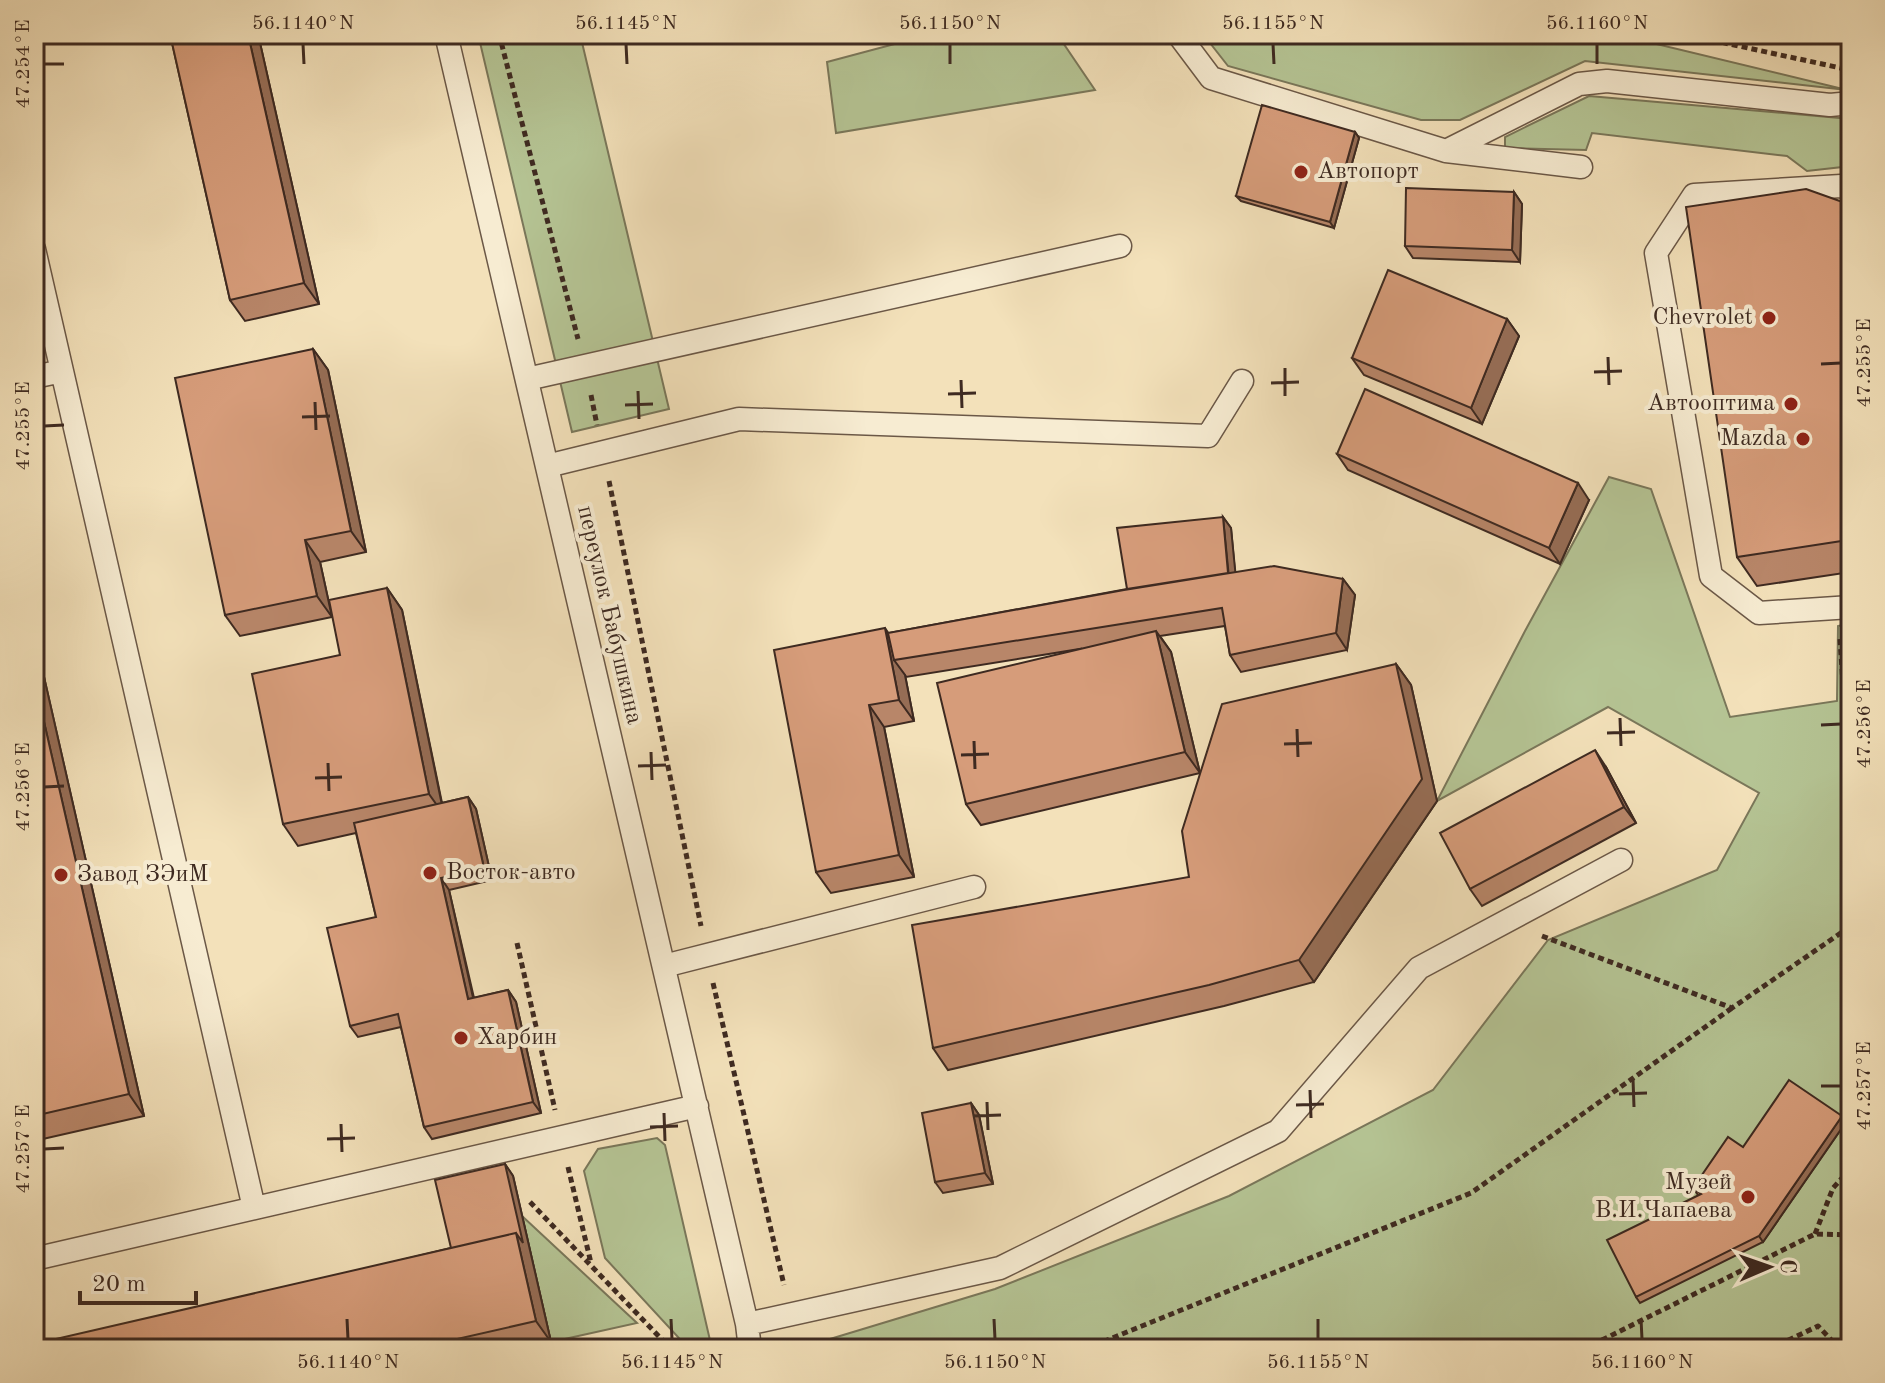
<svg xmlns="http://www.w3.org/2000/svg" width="1885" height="1383" viewBox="0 0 1885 1383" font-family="'Old Standard TT',serif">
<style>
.green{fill:#b5c494;stroke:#7a775a;stroke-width:2}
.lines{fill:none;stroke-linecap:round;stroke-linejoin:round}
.lane-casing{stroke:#6b5847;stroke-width:25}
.path{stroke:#3e2a21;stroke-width:5;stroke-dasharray:6 4;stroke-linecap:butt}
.lane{stroke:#f7ecd2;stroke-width:22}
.wall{fill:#b88669;stroke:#3e2a21;stroke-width:2}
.shaded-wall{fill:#966d55;stroke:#3e2a21;stroke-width:2}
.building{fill:#d69c7a;stroke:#3e2a21;stroke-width:2}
.ticks{fill:none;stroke:#3e2a21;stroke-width:3}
.poi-dot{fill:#8f2418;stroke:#f7ecd2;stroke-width:3}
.labels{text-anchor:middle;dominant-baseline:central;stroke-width:8;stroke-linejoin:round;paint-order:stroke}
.poi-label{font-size:24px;fill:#3e2a21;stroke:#f7ecd2;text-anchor:start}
.street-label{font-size:24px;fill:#3e2a21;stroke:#f7ecd2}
.neatline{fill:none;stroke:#3e2a21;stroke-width:3}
.ticks-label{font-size:20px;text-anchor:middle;fill:#3e2a21}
</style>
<rect width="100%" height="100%" fill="#f3e1ba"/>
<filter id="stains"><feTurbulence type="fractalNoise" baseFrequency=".0025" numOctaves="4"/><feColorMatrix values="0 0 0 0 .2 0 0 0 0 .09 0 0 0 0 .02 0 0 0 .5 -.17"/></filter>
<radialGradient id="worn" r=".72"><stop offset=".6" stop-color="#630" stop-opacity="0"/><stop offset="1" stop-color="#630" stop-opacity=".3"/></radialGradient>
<path class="green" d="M478,34H580L669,409L572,432Z
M932,34H1057L1095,90L836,133L827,62Z
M1203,34H1615L1847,90L1585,61L1460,120H1421L1228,66Z
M1589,96L1851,119V166L1807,171L1787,156L1592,133L1586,150L1505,148V137Z
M1609,477L1651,489L1730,717L1837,701L1838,626L1851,623V1349H797L995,1289L1229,1196L1433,1090L1548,940L1717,870L1759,793L1608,707L1437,801L1525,631Z
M657,1138L665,1145L712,1349H689L605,1258L584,1171L598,1149Z
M522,1216L637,1323L551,1342Z"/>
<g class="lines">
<defs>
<path id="lane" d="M446,34L747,1324L750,1349
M1178,34L1211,78L1446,151L1581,167
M1446,151L1579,84L1607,81L1830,105L1851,103
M1851,190L1841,186L1694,195L1656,253L1711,576L1759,613L1851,607
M34,249L254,1208
M34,377L62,371
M527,379L1120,246
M547,466L739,419L1208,436L1242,381
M664,966L974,887
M34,1259L697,1106
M747,1324L1000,1268L1278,1131L1419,968L1621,860"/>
</defs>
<use href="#lane" class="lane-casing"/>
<path class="path" d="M499,34L578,339
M1683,34L1850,70
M591,395L597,425
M609,481L701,926
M1840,639L1844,699L1851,707
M1542,936L1732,1008L1851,926
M517,943L555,1110
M713,983L784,1285
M568,1167L591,1263
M530,1202L671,1349
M1815,1234L1833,1188L1851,1168
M1085,1349L1471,1193L1732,1008
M1584,1349L1815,1234L1851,1235
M1770,1349L1818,1326L1840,1349"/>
<use href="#lane" class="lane"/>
</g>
<path class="wall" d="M170,34H258L319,304L245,321L230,300Z
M693,34H716L696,38Z
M1355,132L1359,138L1334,228L1241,201L1236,196Z
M1514,192L1522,204L1520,262L1413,258L1405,246Z
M1851,205V572L1757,586L1737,557Z
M1507,319L1519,336L1482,424L1364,375L1352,358Z
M313,349L328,370L366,552L320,562L332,617L240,636L225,615Z
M1337,454L1589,500L1560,564L1348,470Z
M1223,517L1231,528L1235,572L1343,579L1355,595L1347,650L1241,672L1230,655L1225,626L1160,636L1171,652L1200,773L981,825L966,804L1080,649L906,677L905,675L914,721L884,727L914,877L831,893L816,872L888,633L1127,589Z
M387,588L402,610L442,803L468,797L476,809L492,880L449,890L474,998L508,990L516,1002L541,1113L432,1139L424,1127L401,1027L358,1037L350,1026L376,917L356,833L298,846L283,824Z
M34,633L144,1116L34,1141Z
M1396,664L1411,685L1437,801L1314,982L1224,1006L948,1070L933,1048L1189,877Z
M1606,767L1636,823L1482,906L1470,889Z
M971,1103L979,1115L993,1184L943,1193L935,1182Z
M1842,1116L1846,1122L1763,1242L1640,1303L1636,1297L1698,1195L1693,1188L1743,1147Z
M505,1164L513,1176L551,1342L521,1349H34L451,1248Z"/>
<path class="shaded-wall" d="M248,34H258L319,304L304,283Z
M1355,132L1359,138L1334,228L1330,222Z
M1514,192L1522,204L1520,262L1512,250Z
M1507,319L1519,336L1482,424L1471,408Z
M313,349L328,370L366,552L351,531Z
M1578,483L1589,500L1560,564L1549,548Z
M1223,517L1231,528L1237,589L1229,578Z
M305,540L320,562L332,617L317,596Z
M1343,579L1355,595L1347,650L1336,633Z
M387,588L402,610L444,815L429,794Z
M885,628L900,650L894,660L905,675L914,721L899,700Z
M1156,631L1171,652L1200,773L1185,752Z
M34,633L144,1116L129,1094L34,678Z
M1396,664L1411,685L1437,801L1314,982L1299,960Z
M869,705L884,727L914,877L899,855Z
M1595,750L1606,767L1636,823L1624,807Z
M468,797L476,809L492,880L484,868Z
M441,878L449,890L476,1011L468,999Z
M508,990L516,1002L541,1113L533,1102Z
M971,1103L979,1115L993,1184L985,1173Z
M1842,1116L1846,1122L1763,1242L1759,1236Z
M505,1164L513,1176L551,1342L536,1321L516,1233Z"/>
<path class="building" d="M170,34H248L304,283L230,300Z
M1262,105L1355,132L1330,222L1236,196Z
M1406,188L1514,192L1512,250L1405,246Z
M1806,189L1851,205V538L1848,540L1737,557L1686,207Z
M1388,270L1507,319L1471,408L1352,358Z
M313,349L351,531L305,540L317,596L225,615L175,378Z
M1365,389L1578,483L1549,548L1337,454Z
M1223,517L1228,573L1127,589L1117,528Z
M1274,566L1343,579L1336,633L1230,655L1222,608L894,660L888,633L1124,590Z
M387,588L429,794L283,824L252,674L340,655L329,600Z
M885,628L899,700L869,705L899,855L816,872L774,650Z
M1156,631L1185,752L966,804L937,683Z
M1396,664L1422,779L1299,960L1209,985L933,1048L912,925L1189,877L1182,831L1222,704Z
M34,678L129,1094L34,1116Z
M1595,750L1624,807L1470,889L1440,833Z
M468,797L484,868L441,878L468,999L508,990L533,1102L424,1127L398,1014L350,1026L327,928L376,917L354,823Z
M1789,1080L1842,1116L1759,1236L1636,1297L1607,1240L1701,1194L1693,1188L1728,1137L1743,1147Z
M971,1103L985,1173L935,1182L922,1113Z
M505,1164L523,1243L516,1233L451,1248L435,1180Z
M516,1233L536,1321L413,1349H34V1344Z"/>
<path class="ticks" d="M303,44L304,64M626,44L627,64M950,44V64M1273,44L1274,64M1597,44V64M44,64H64M1608,357L1609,385M1821,364L1841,363M1285,368V396M1594,372L1622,371M961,380L962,408M1271,383L1299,382M638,391L639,419M948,394L976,393M315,402L316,430M625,405L653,404M302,417L330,416M44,426L64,425M1620,718L1621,746M1821,725L1841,724M1297,729L1298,757M1607,733L1635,732M974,741L975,769M1284,744L1312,743M651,752L652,780M961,755L989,754M328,763L329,791M638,766L666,765M315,778L342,777M44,787L64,786M1633,1079L1634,1107M1821,1086H1841M1310,1090L1311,1118M1619,1094L1647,1093M987,1102L988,1130M1296,1105L1324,1104M664,1113L665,1141M973,1116L1001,1115M341,1124L342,1152M650,1127L678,1126M327,1139L355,1138M44,1149L64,1148M347,1319L348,1339M671,1319L672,1339M994,1319L995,1339M1318,1319V1339M1641,1319L1642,1339"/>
<g class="poi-dot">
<circle cx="1301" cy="172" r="8"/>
<circle cx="1769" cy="318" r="8"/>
<circle cx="1791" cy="404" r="8"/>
<circle cx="1803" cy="439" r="8"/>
<circle cx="430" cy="873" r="8"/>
<circle cx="61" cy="875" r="8"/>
<circle cx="461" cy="1038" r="8"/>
<circle cx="1748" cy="1197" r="8"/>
</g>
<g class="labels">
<g class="poi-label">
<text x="1317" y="172">Автопорт</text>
<text x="1753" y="318" text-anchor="end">Chevrolet</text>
<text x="1775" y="404" text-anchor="end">Автооптима</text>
<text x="1787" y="439" text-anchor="end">Mazda</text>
<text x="446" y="873">Восток-авто</text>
<text x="77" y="875">Завод ЗЭиМ</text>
<text x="477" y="1038">Харбин</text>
<text x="1732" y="1183" text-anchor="end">Музей<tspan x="1732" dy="28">В.И.Чапаева</tspan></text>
</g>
<g class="street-label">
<text transform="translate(609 615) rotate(77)">переулок Бабушкина</text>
</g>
</g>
<rect width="1885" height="1383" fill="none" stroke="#f3e1ba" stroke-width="88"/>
<g transform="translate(1769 1267) rotate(88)" stroke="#f7ecd2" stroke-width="6" paint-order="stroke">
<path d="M0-6L14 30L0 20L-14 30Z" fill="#3e2a21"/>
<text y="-12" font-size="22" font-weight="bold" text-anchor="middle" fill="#3e2a21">С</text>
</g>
<path d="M80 1291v12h116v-12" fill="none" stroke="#3e2a21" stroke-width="4"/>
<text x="92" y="1291" font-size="24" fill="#3e2a21" stroke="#f7ecd2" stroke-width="6" paint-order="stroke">20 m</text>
<rect x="44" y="44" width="1797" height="1295" class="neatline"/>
<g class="ticks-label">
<text x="303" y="29">56.1140°N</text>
<text x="626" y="29">56.1145°N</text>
<text x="950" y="29">56.1150°N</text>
<text x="1273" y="29">56.1155°N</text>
<text x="1597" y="29">56.1160°N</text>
<text transform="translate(22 64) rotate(-90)" y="7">47.254°E</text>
<text transform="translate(1863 363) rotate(-90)" y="7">47.255°E</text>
<text transform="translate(22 426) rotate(-90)" y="7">47.255°E</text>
<text transform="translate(1863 724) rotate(-90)" y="7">47.256°E</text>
<text transform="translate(22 787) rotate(-90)" y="7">47.256°E</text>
<text transform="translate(1863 1086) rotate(-90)" y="7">47.257°E</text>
<text transform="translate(22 1149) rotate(-90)" y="7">47.257°E</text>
<text x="348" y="1368">56.1140°N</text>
<text x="672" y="1368">56.1145°N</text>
<text x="995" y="1368">56.1150°N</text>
<text x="1318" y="1368">56.1155°N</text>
<text x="1642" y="1368">56.1160°N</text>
</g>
<rect width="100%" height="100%" filter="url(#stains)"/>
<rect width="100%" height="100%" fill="url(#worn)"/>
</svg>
